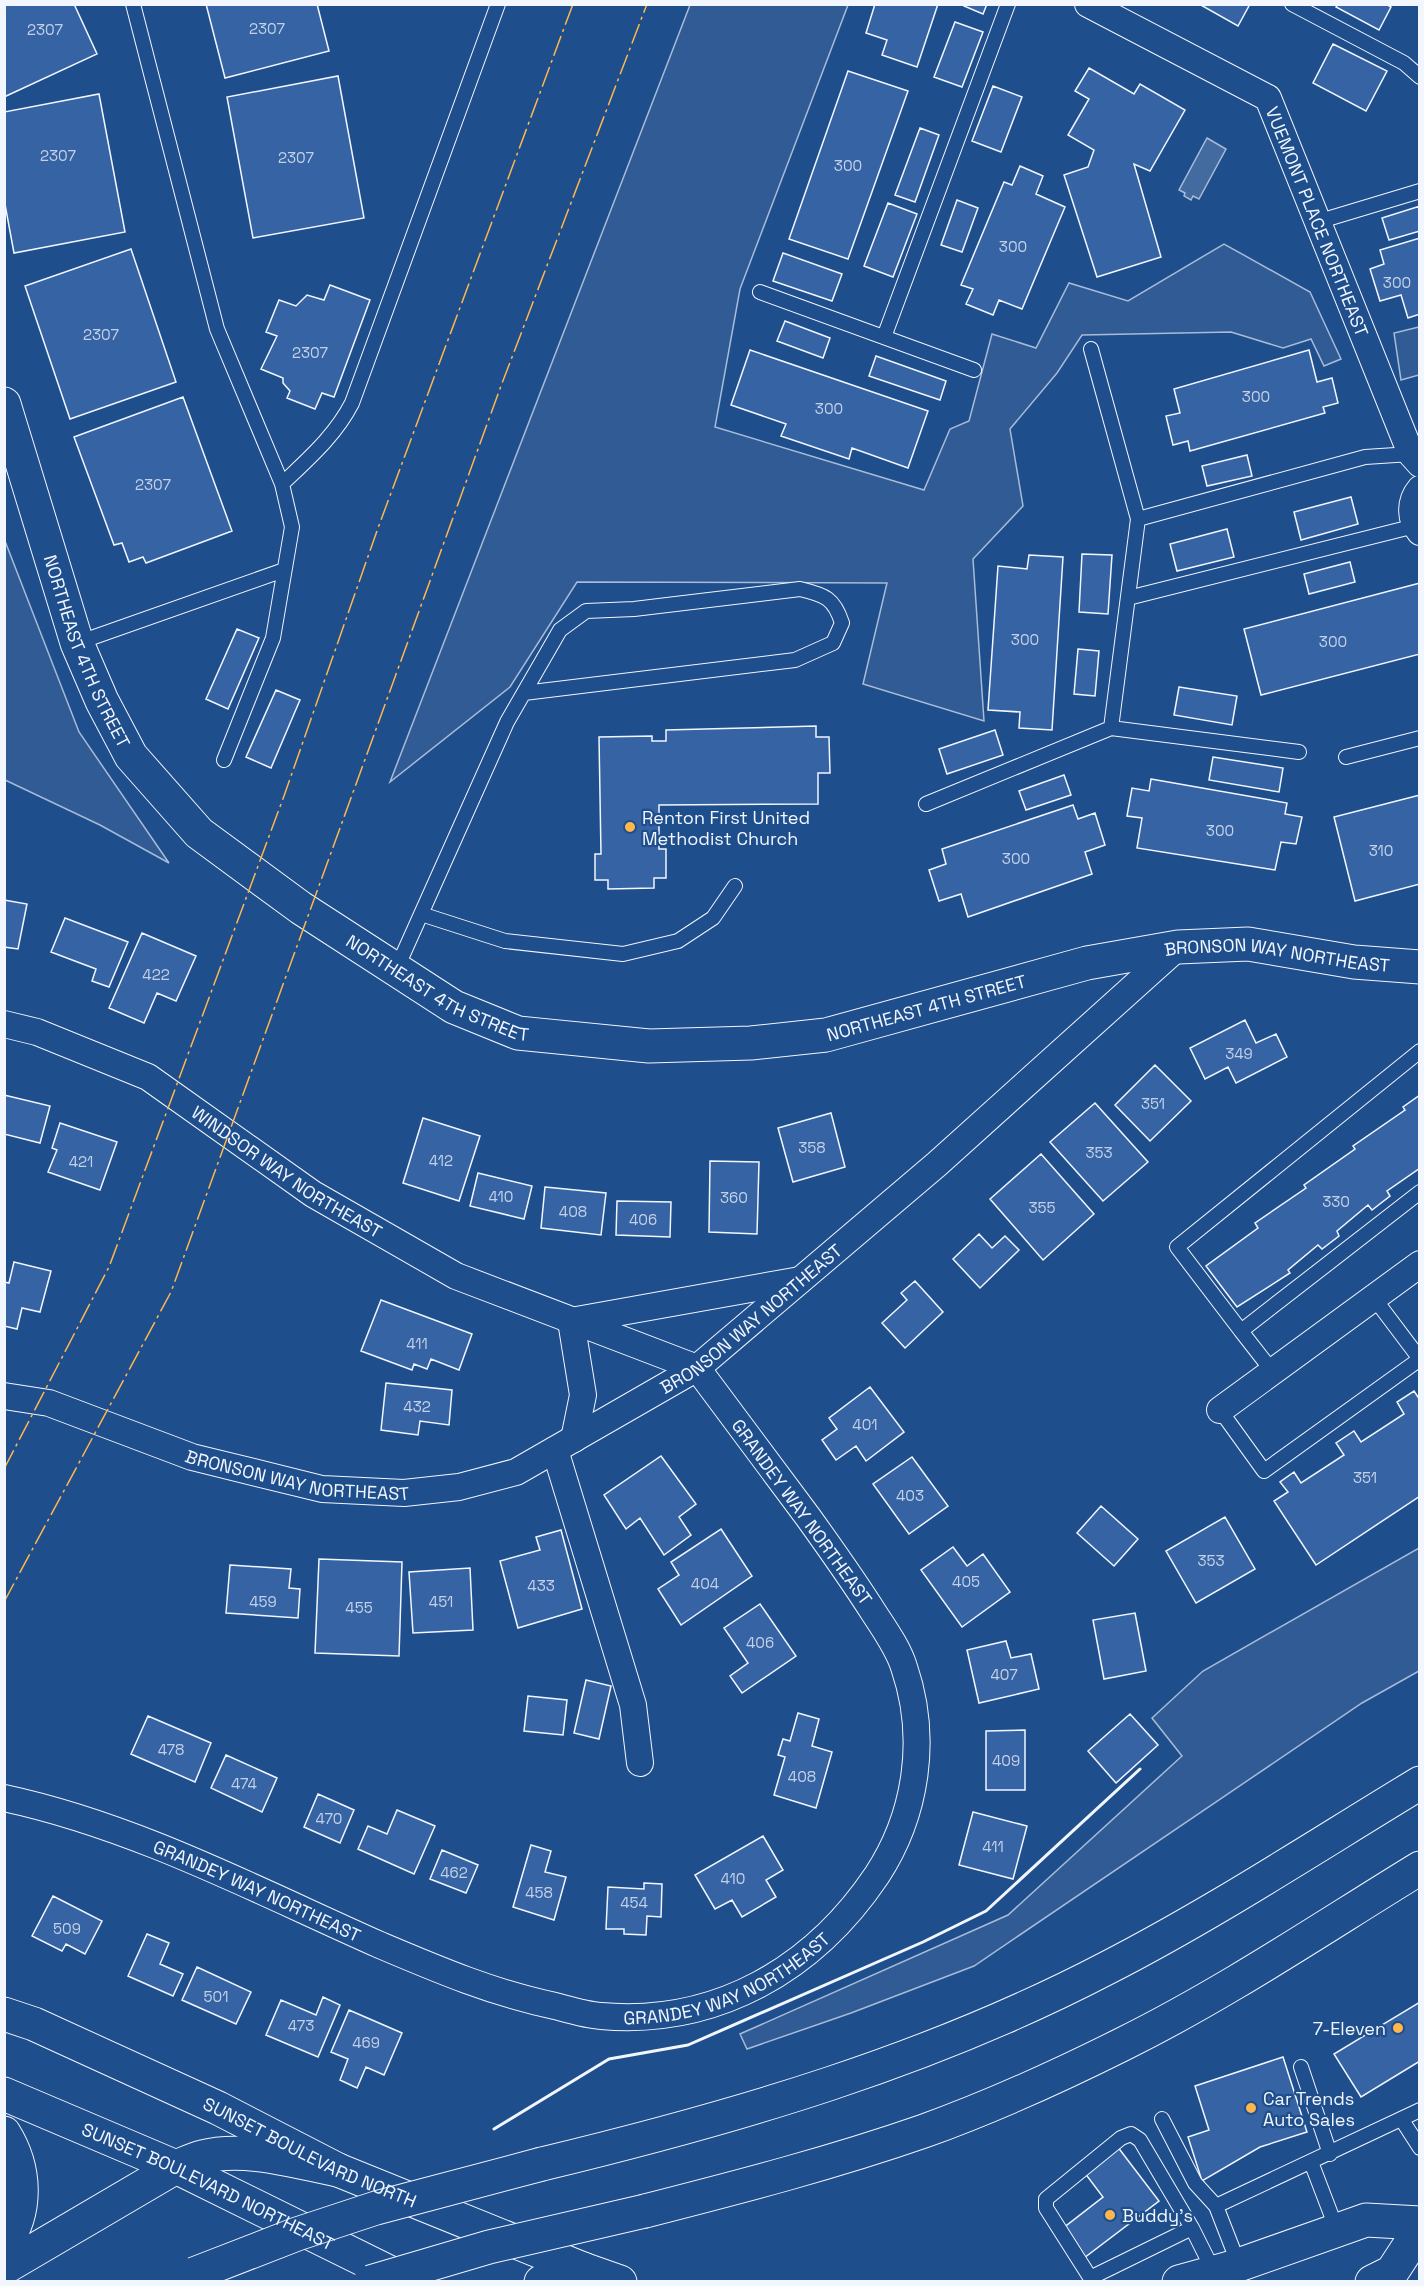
<svg xmlns="http://www.w3.org/2000/svg" width="1424" height="2286" viewBox="0 0 1424 2286" font-family="'Space Grotesk',sans-serif">
<style>
.built{fill:#305b95;stroke:#a8bbd7;stroke-width:1.5}
.water{fill:#446ba0;stroke:#a8bbd7;stroke-width:1.5}
.building{fill:#3563a3;stroke:#f2f6ff;stroke-width:1.5}
.lines{fill:none;stroke-linecap:round;stroke-linejoin:round}
.lane-casing{stroke:#f2f6ff;stroke-width:16}
.street-casing{stroke:#f2f6ff;stroke-width:28}
.secondary-casing{stroke:#f2f6ff;stroke-width:35}
.highway-casing{stroke:#f2f6ff;stroke-width:35}
.lane{stroke:#1f4e8c;stroke-width:14}
.street{stroke:#1f4e8c;stroke-width:26}
.secondary{stroke:#1f4e8c;stroke-width:33}
.highway{stroke:#1f4e8c;stroke-width:33}
.highway-bridge-casing{stroke:#f2f6ff;stroke-width:35;stroke-linecap:butt}
.highway-bridge{stroke:#1f4e8c;stroke-width:33}
.wall{stroke:#f2f6ff;stroke-width:3}
.power{stroke:#ffb74d;stroke-width:1.5;stroke-dasharray:21 4.5 3 4.5;stroke-linecap:butt}
.poi-dot{fill:#ffb74d;stroke:#1f4e8c;stroke-width:2}
.labels{text-anchor:middle;dominant-baseline:central;stroke-width:4.5;stroke-linejoin:round;paint-order:stroke}
.number-label{font-size:15px;fill:#c3d1e8}
.street-label{font-size:18px;fill:#f2f6ff;stroke:#1f4e8c}
.poi-label{font-size:18px;fill:#f2f6ff;stroke:#1f4e8c;text-anchor:start}
</style>
<rect width="100%" height="100%" fill="#1f4e8c"/>
<path class="built" d="M690,5H848L740,289L715,427L924,490L950,429L969,421L992,334L1036,348L1069,283L1128,301L1224,244L1310,292L1341,359L1324,366L1311,339L1283,348L1231,332L1082,335L1057,373L1010,429L1023,506L973,559L984,721L863,684L887,583L577,582L510,687L390,782Z
M1419,327V375L1401,380L1394,333Z
M5,541L79,732L169,863L100,825L5,780Z
M1419,1548V1671L1362,1703L974,1966L851,2013L747,2049L740,2034L1008,1915L1182,1756L1152,1718L1203,1671Z"/>
<path class="water" d="M1207,138L1226,149L1199,199L1193,196L1191,200L1184,196L1185,193L1179,190Z"/>
<path class="building" d="M4,4H74L97,54L4,97Z
M206,4H317L329,51L225,78Z
M875,4H938L917,67L882,55L887,40L866,33Z
M964,4H987L983,14L964,6Z
M1199,4H1250L1238,26Z
M1338,4H1386L1391,7L1379,30L1336,7Z
M955,22L983,32L962,87L934,77Z
M1333,44L1387,71L1366,111L1313,83Z
M1089,68L1134,94L1140,84L1185,110L1150,171L1134,164L1161,257L1097,277L1064,175L1088,167L1094,150L1068,135L1089,99L1075,91Z
M848,71L908,91L848,259L789,239Z
M338,76L364,218L253,238L227,97Z
M993,86L1022,97L1001,152L972,141Z
M99,94L125,232L14,253L4,199V112Z
M920,128L939,135L915,202L895,195Z
M1020,166L1043,176L1036,194L1065,207L1022,309L999,300L993,315L966,304L973,289L961,285L1004,182L1012,185Z
M957,200L978,208L962,252L941,245Z
M888,203L917,214L893,277L864,266Z
M1420,206V231L1389,240L1382,218Z
M1420,238V314L1408,318L1401,295L1380,301L1370,269L1384,264L1380,250Z
M131,249L176,382L70,419L25,286Z
M783,253L842,274L832,301L773,281Z
M330,285L370,300L334,397L322,393L315,409L287,398L290,391L283,383V378L261,369L277,336L266,332L279,300L296,306L307,295L324,300Z
M785,321L830,338L823,358L777,341Z
M750,350L928,411L908,468L852,448L849,459L781,436L786,424L731,405Z
M1309,350L1317,382L1332,378L1338,403L1323,407L1325,413L1190,451L1188,441L1173,445L1166,416L1180,413L1174,389Z
M876,356L946,381L940,400L869,376Z
M183,397L232,531L146,563L143,557L129,562L122,543L114,545L74,437Z
M1247,455L1252,476L1207,486L1202,466Z
M1351,497L1358,524L1301,540L1294,512Z
M1227,529L1234,557L1177,571L1170,544Z
M1082,554L1112,555L1108,614L1079,612Z
M1029,555L1063,557L1052,730L1019,728L1020,712L988,710L998,566L1027,569Z
M1350,562L1355,582L1309,594L1304,574Z
M1420,583V654L1261,695L1244,629Z
M237,629L259,638L228,709L206,699Z
M1078,649L1099,651L1095,696L1074,694Z
M1179,687L1237,696L1232,725L1174,715Z
M276,690L300,700L271,768L246,757Z
M816,726V737H829L830,773H818V804L659,805V849H666V878H654V888L608,889V880H595V854H601L599,737L652,736V741H666V730Z
M995,730L1003,755L947,774L939,749Z
M1213,757L1283,768L1279,792L1209,780Z
M1064,775L1071,795L1026,810L1019,791Z
M1151,779L1287,803L1285,814L1302,817L1296,844L1281,842L1275,870L1137,848L1142,818L1127,816L1132,788L1149,791Z
M1420,795V884L1355,901L1334,817Z
M1073,805L1078,819L1095,813L1105,845L1085,852L1092,874L968,917L961,894L939,901L929,870L946,864L942,849Z
M4,900L27,904L18,949L4,947Z
M65,918L128,942L109,987L92,981L96,969L51,952Z
M142,933L196,956L176,1001L157,993L144,1023L109,1008Z
M1245,1020L1256,1043L1276,1034L1287,1057L1236,1083L1228,1067L1205,1079L1190,1048Z
M1155,1065L1191,1101L1150,1141L1115,1105Z
M4,1095L50,1106L40,1143L4,1134Z
M1420,1095V1168L1387,1191L1390,1196L1372,1210L1368,1205L1337,1231L1339,1236L1322,1249L1318,1245L1288,1270L1290,1273L1237,1307L1206,1266L1258,1228L1255,1223L1306,1188L1304,1185L1355,1149L1353,1146L1405,1110L1403,1107Z
M1095,1103L1148,1162L1103,1201L1050,1142Z
M831,1113L845,1167L793,1182L778,1128Z
M423,1118L480,1136L459,1201L403,1183Z
M60,1123L117,1142L100,1190L48,1172L57,1150L52,1148Z
M1041,1154L1094,1214L1043,1260L990,1199Z
M710,1161L759,1162L757,1234L709,1232Z
M478,1173L532,1186L524,1219L470,1206Z
M545,1187L606,1193L601,1235L541,1228Z
M617,1201L671,1202L670,1237L616,1235Z
M979,1234L992,1248L1005,1236L1019,1250L980,1288L953,1259Z
M14,1262L51,1271L40,1312L22,1308L17,1329L4,1326V1282L9,1283Z
M915,1281L943,1312L905,1348L882,1323L907,1300L901,1293Z
M381,1300L472,1334L459,1370L431,1359L427,1369L414,1364L412,1370L361,1351Z
M386,1383L452,1390L449,1425L420,1421L418,1435L381,1430Z
M870,1387L904,1432L866,1461L856,1446L836,1460L822,1440L837,1429L829,1418Z
M1414,1391L1420,1400V1496L1316,1565L1274,1501L1288,1492L1280,1482L1294,1472L1301,1483L1344,1455L1336,1443L1354,1431L1361,1442L1404,1414L1397,1402Z
M661,1456L696,1504L679,1517L691,1535L664,1555L640,1518L626,1529L604,1495Z
M912,1457L948,1506L909,1534L873,1484Z
M1101,1506L1138,1539L1114,1566L1077,1533Z
M1225,1517L1255,1569L1196,1603L1166,1551Z
M721,1529L752,1576L681,1625L658,1589L679,1575L671,1562Z
M561,1530L582,1609L518,1628L500,1561L540,1550L536,1537Z
M953,1547L967,1566L983,1554L1010,1592L962,1627L921,1570Z
M319,1559L402,1562L399,1656L315,1653Z
M230,1565L291,1569L289,1588L300,1589L298,1618L226,1613Z
M470,1568L473,1630L413,1633L409,1572Z
M760,1604L796,1656L742,1693L730,1676L748,1663L724,1628Z
M1135,1613L1146,1671L1104,1679L1093,1620Z
M1006,1641L1011,1658L1031,1654L1039,1689L979,1703L967,1650Z
M586,1680L611,1686L599,1739L574,1733Z
M528,1696L567,1700L563,1735L524,1731Z
M798,1713L819,1719L812,1746L832,1752L816,1808L774,1795L785,1757L778,1755L783,1739L790,1741Z
M1130,1714L1158,1745L1116,1783L1088,1751Z
M148,1716L211,1743L195,1782L131,1754Z
M1025,1730V1790H986V1731Z
M226,1755L277,1778L262,1812L211,1788Z
M318,1794L354,1810L340,1843L304,1827Z
M397,1810L435,1826L414,1874L358,1849L368,1826L387,1834Z
M973,1812L1027,1826L1013,1879L959,1865Z
M763,1836L783,1870L766,1880L776,1897L742,1917L732,1900L715,1909L695,1875Z
M531,1845L551,1851L545,1872L566,1877L554,1920L513,1907Z
M442,1850L478,1865L466,1893L430,1879Z
M644,1883L662,1884L661,1917L647,1916L646,1935L624,1934V1929H606L608,1887L644,1889Z
M53,1896L102,1921L85,1954L66,1944L62,1951L32,1936Z
M147,1934L169,1943L160,1964L183,1974L173,1996L128,1976Z
M197,1967L251,1992L236,2024L182,2000Z
M323,1997L340,2005L318,2057L266,2035L281,2000L316,2015Z
M1420,2002V2061L1361,2097L1334,2054Z
M349,2010L402,2033L384,2075L366,2067L357,2088L340,2080L348,2059L331,2052Z
M1283,2057L1307,2132L1260,2147L1202,2181L1188,2137L1209,2130L1195,2086Z
M1117,2146L1159,2201L1084,2258L1062,2229L1103,2197L1084,2172Z"/>
<g class="lines">
<defs>
<path id="lane" d="M133,4L217,329L282,484L292,527L273,638L224,760
M1292,4L1404,63L1420,77
M1317,222L1420,191
M760,292L974,370
M884,337L1008,4
M1091,349L1138,519L1111,728
M282,484C308,459 335,436 352,403L498,4
M1138,519L1365,457L1411,454
M1128,598L1415,526
M77,643L284,570
M1346,757L1420,738
M926,804L1111,728L1299,752
M421,914L505,941L623,954L678,941L713,918L735,886
M396,970L507,722L560,630L586,611L634,609L800,589C825,595 834,598 842,623L833,643L795,660L524,693
M1374,1298L1420,1359
M1241,1331L1177,1247L1420,1051
M1273,1372L1241,1331L1420,1192
M1220,1410L1264,1471L1420,1359
M1301,2067L1330,2154
M1162,2119L1195,2183L1216,2206L1239,2265
M1402,2120L1420,2148
M1311,2162L1337,2230
M1216,2206L1420,2110
M1090,2278L1192,2228
M1093,2282L1046,2208V2199L1121,2138L1131,2134L1140,2140L1192,2228L1214,2272"/>
<g id="street">
<path id="s1" d="M1088,4L1268,98L1411,454L1420,464"/>
<path d="M1420,489C1409,502 1410,520 1420,532"/>
<path id="s2" d="M4,1024L37,1032L148,1077L313,1194L456,1276L697,1368"/>
<path id="s3" d="M4,1396L49,1403L192,1457L322,1489L404,1493L459,1487L516,1472L697,1368L937,1164L1178,947"/>
<path d="M1220,1410L1420,1264"/>
<path d="M574,1439L583,1395L571,1321L800,1280"/>
<path d="M555,1450L633,1705L640,1763"/>
<path id="s4" d="M4,1798C135,1826 258,1891 380,1945C439,1970 493,1993 555,2006C570,2010 586,2015 601,2016C717,2026 814,1969 877,1875C917,1814 928,1737 904,1667C898,1648 885,1630 874,1613C853,1580 831,1549 808,1517C771,1467 734,1418 697,1368"/>
</g>
<g id="secondary">
<path id="s5" d="M4,404L77,643L102,701L131,756L199,833L301,908L454,1007L518,1033L649,1046L751,1043L826,1035L1087,963L1178,947L1248,944L1354,962L1420,967"/>
<path id="s6" d="M4,2014L34,2024L218,2108L338,2170L583,2269L620,2282"/>
<path id="s7" d="M4,2094L176,2167L409,2282"/>
<path d="M541,2282L559,2271L583,2269"/>
<path d="M1179,2282L1230,2268L1366,2220L1420,2223"/>
<path d="M1372,2282L1392,2272L1420,2229"/>
</g>
<path id="highway" d="M4,2133C26,2168 28,2211 4,2245
M542,2164C737,2117 929,2061 1107,1968C1214,1913 1316,1846 1420,1783
M645,2211C739,2187 832,2163 924,2131C991,2107 1059,2076 1123,2044C1226,1993 1322,1928 1420,1868
M4,2268L176,2167C184,2164 193,2159 202,2157C245,2146 296,2162 338,2170"/>
</defs>
<use href="#lane" class="lane-casing"/>
<use href="#street" class="street-casing"/>
<use href="#secondary" class="secondary-casing"/>
<use href="#highway" class="highway-casing"/>
<use href="#lane" class="lane"/>
<use href="#street" class="street"/>
<use href="#secondary" class="secondary"/>
<use href="#highway" class="highway"/>
<defs>
<path id="highway-bridge" d="M194,2274L297,2234L376,2208L542,2164
M370,2282L489,2247L645,2211"/>
</defs>
<use href="#highway-bridge" class="highway-bridge-casing"/>
<use href="#highway-bridge" class="highway-bridge"/>
<path class="wall" d="M494,2129L609,2059L688,2045L923,1942L986,1911L1140,1769"/>
<path class="power" d="M4,1469L109,1267L284,796L378,528L573,4
M4,1602L171,1292L501,386L647,4"/>
</g>
<g class="poi-dot">
<circle cx="630" cy="827" r="6"/>
<circle cx="1398" cy="2028" r="6"/>
<circle cx="1251" cy="2108" r="6"/>
<circle cx="1110" cy="2215" r="6"/>
</g>
<g class="labels">
<g class="number-label">
<text x="267" y="28">2307</text>
<text x="45" y="29">2307</text>
<text x="58" y="155">2307</text>
<text x="296" y="157">2307</text>
<text x="848" y="165">300</text>
<text x="1013" y="246">300</text>
<text x="1397" y="282">300</text>
<text x="101" y="334">2307</text>
<text x="310" y="352">2307</text>
<text x="1256" y="396">300</text>
<text x="829" y="408">300</text>
<text x="153" y="484">2307</text>
<text x="1025" y="639">300</text>
<text x="1333" y="641">300</text>
<text x="1220" y="830">300</text>
<text x="1381" y="850">310</text>
<text x="1016" y="858">300</text>
<text x="156" y="974">422</text>
<text x="1239" y="1053">349</text>
<text x="1153" y="1103">351</text>
<text x="812" y="1147">358</text>
<text x="1099" y="1152">353</text>
<text x="441" y="1160">412</text>
<text x="81" y="1161">421</text>
<text x="501" y="1196">410</text>
<text x="734" y="1197">360</text>
<text x="1336" y="1201">330</text>
<text x="1042" y="1207">355</text>
<text x="573" y="1211">408</text>
<text x="643" y="1219">406</text>
<text x="417" y="1343">411</text>
<text x="417" y="1406">432</text>
<text x="865" y="1424">401</text>
<text x="1365" y="1477">351</text>
<text x="910" y="1495">403</text>
<text x="1211" y="1560">353</text>
<text x="966" y="1581">405</text>
<text x="705" y="1583">404</text>
<text x="541" y="1585">433</text>
<text x="263" y="1601">459</text>
<text x="441" y="1601">451</text>
<text x="359" y="1607">455</text>
<text x="760" y="1642">406</text>
<text x="1004" y="1674">407</text>
<text x="171" y="1749">478</text>
<text x="1006" y="1760">409</text>
<text x="802" y="1776">408</text>
<text x="244" y="1783">474</text>
<text x="329" y="1818">470</text>
<text x="993" y="1846">411</text>
<text x="454" y="1872">462</text>
<text x="733" y="1878">410</text>
<text x="539" y="1892">458</text>
<text x="634" y="1902">454</text>
<text x="67" y="1928">509</text>
<text x="216" y="1996">501</text>
<text x="301" y="2025">473</text>
<text x="366" y="2042">469</text>
</g>
<g class="street-label">
<text stroke="none"><textPath href="#s1" startOffset="336">VUEMONT PLACE NORTHEAST</textPath></text>
<text stroke="none"><textPath href="#s5" startOffset="261">NORTHEAST 4TH STREET</textPath></text>
<text stroke="none"><textPath href="#s5" startOffset="1628">BRONSON WAY NORTHEAST</textPath></text>
<text stroke="none"><textPath href="#s5" startOffset="764">NORTHEAST 4TH STREET</textPath></text>
<text stroke="none"><textPath href="#s5" startOffset="1269">NORTHEAST 4TH STREET</textPath></text>
<text stroke="none"><textPath href="#s2" startOffset="322">WINDSOR WAY NORTHEAST</textPath></text>
<text stroke="none"><textPath href="#s3" startOffset="810">BRONSON WAY NORTHEAST</textPath></text>
<text stroke="none"><textPath href="#s3" startOffset="306">BRONSON WAY NORTHEAST</textPath></text>
<text transform="translate(802 1512) rotate(54)">GRANDEY WAY NORTHEAST</text>
<text stroke="none"><textPath href="#s4" startOffset="270">GRANDEY WAY NORTHEAST</textPath></text>
<text stroke="none"><textPath href="#s4" startOffset="772">GRANDEY WAY NORTHEAST</textPath></text>
<text stroke="none"><textPath href="#s6" startOffset="336">SUNSET BOULEVARD NORTH</textPath></text>
<text stroke="none"><textPath href="#s7" startOffset="224">SUNSET BOULEVARD NORTHEAST</textPath></text>
</g>
<g class="poi-label">
<text x="642" y="817">Renton First United<tspan x="642" dy="21">Methodist Church</tspan></text>
<text x="1386" y="2028" text-anchor="end">7-Eleven</text>
<text x="1263" y="2098">Car Trends<tspan x="1263" dy="21">Auto Sales</tspan></text>
<text x="1122" y="2215">Buddy's</text>
</g>
</g>
<rect width="1424" height="2286" fill="none" stroke="#f2f6ff" stroke-width="12"/>
</svg>
